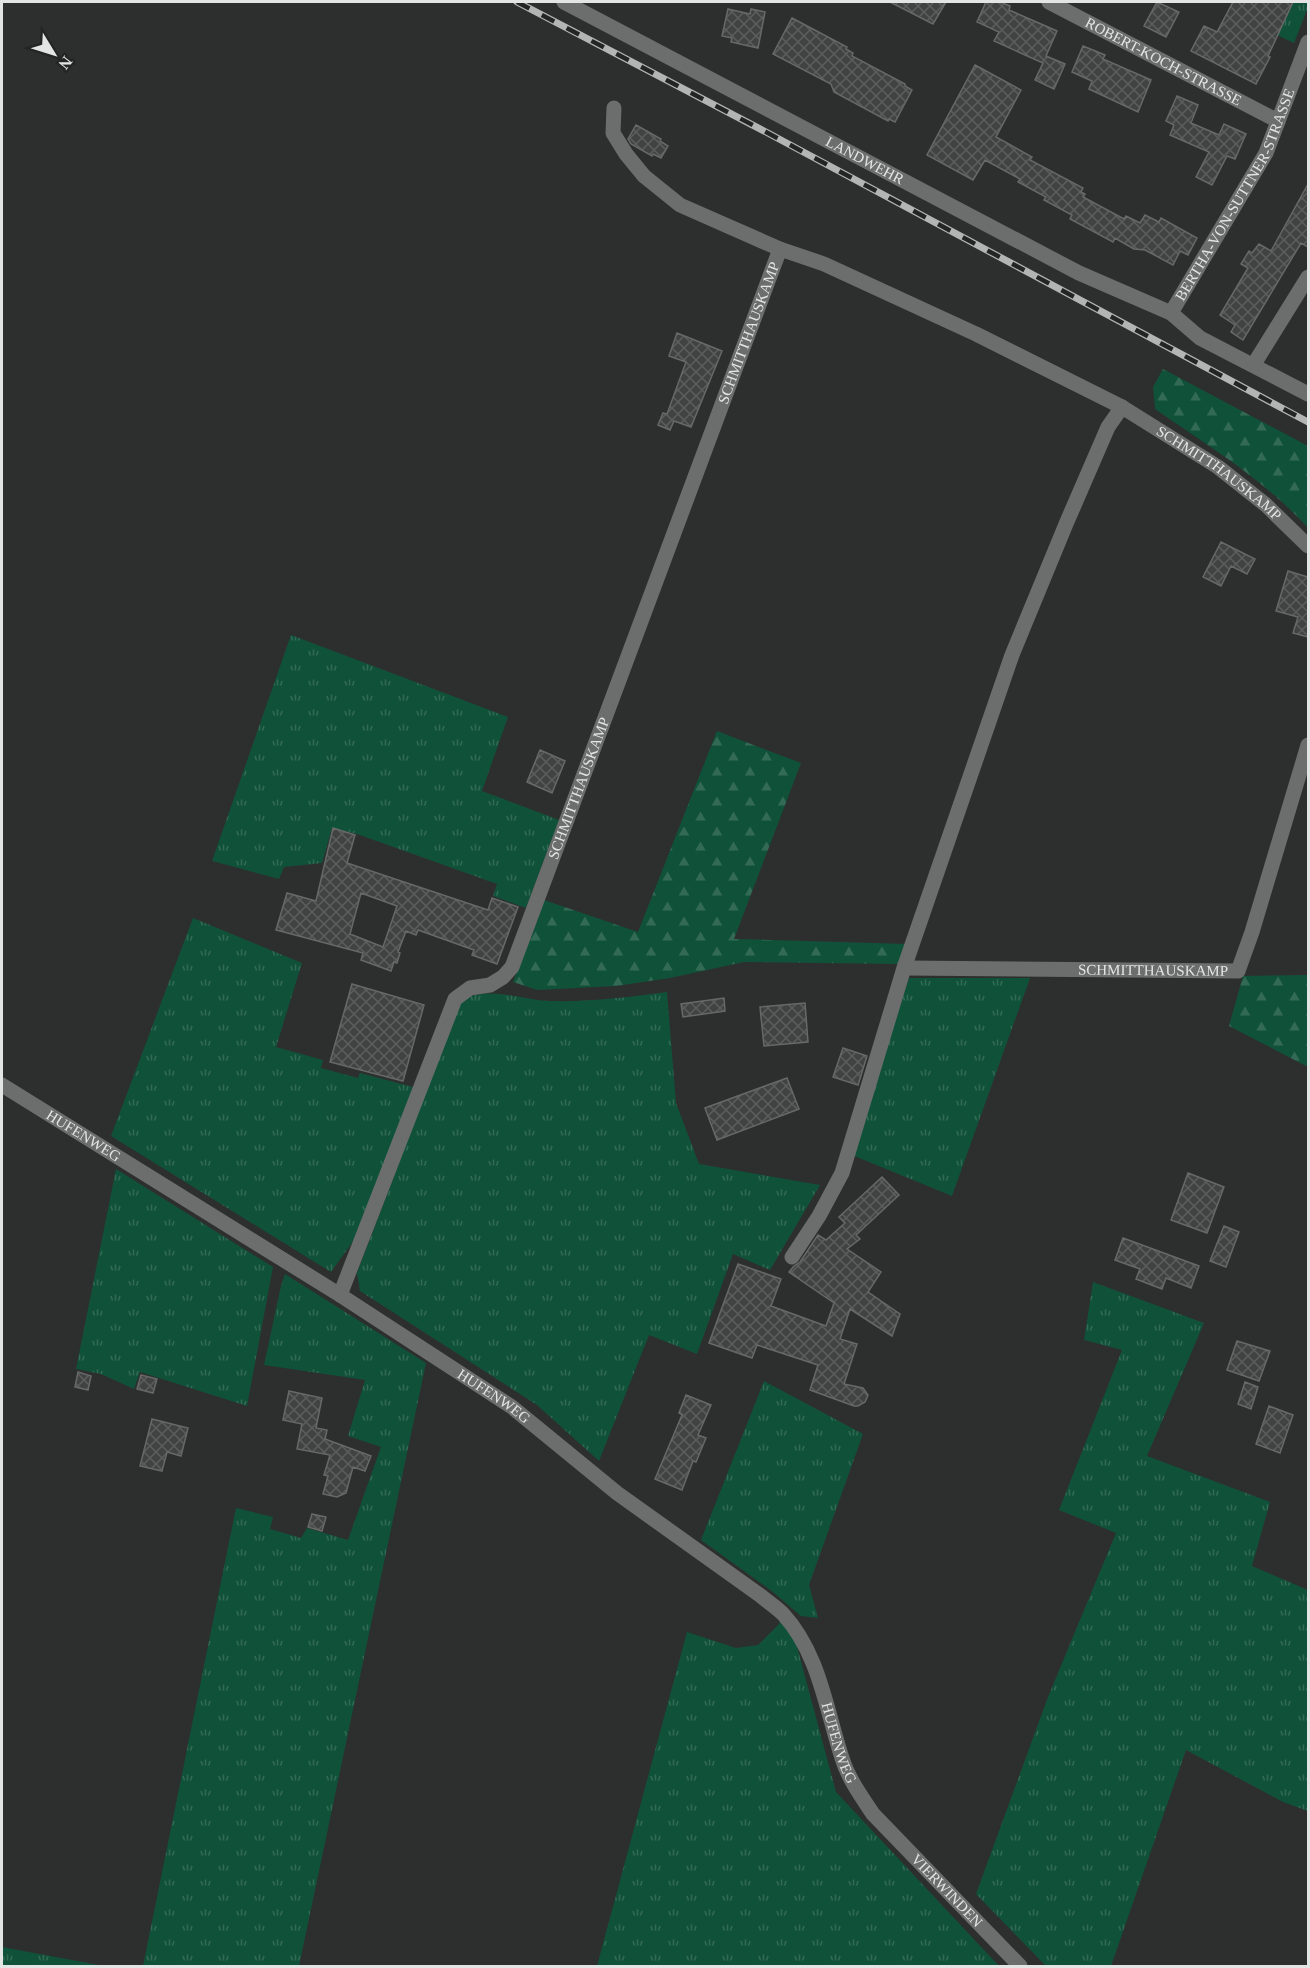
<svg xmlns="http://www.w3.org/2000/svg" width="1310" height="1968" viewBox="0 0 1310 1968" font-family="Georgia,serif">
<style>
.grass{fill:url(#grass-tufts)}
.forest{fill:url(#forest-firs)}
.building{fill:url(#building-cross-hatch);stroke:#666968;stroke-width:1.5;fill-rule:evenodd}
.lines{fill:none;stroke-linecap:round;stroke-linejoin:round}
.street{stroke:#6c6d6d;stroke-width:15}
.rail-casing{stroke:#b2b5b4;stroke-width:7}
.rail{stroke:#232524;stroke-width:4.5;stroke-dasharray:14;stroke-linecap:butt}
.labels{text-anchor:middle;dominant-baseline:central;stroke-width:4.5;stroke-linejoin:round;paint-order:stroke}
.street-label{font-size:15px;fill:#e3e5e4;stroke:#232524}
</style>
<defs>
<pattern id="grass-tufts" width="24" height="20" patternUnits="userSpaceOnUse" patternTransform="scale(1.5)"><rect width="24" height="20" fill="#10513a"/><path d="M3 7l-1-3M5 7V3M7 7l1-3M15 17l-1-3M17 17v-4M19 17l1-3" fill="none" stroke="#336a56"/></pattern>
<pattern id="forest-firs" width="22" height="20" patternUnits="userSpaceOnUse" patternTransform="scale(1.5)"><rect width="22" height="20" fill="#10513a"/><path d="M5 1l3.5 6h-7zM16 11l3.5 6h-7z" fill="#336a56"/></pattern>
<pattern id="building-cross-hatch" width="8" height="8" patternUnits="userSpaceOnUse" patternTransform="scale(1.5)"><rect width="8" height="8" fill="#414342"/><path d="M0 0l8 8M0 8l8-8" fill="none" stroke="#5c5e5d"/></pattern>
</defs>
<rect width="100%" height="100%" fill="#2c2f2e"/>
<path class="grass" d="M1293,2H1308V7L1294,43L1277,35Z
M291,635L508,717L482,791L559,820L526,908L493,896L497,884L357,834L332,828L322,863L284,867L279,879L212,861Z
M193,918L302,963L276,1047L323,1060L321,1068L358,1078L360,1073L413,1087L359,1233L331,1272L111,1136Z
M909,978H1030L952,1196L852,1155Z
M667,992L676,1103L699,1164L820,1185L770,1270L733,1254L697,1354L649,1335L599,1461L537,1405L360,1291L357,1273L461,1001C487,984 523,1001 552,1001C590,1002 629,997 667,992Z
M116,1169L273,1267L247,1406L140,1372L134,1389L101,1374L76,1369Z
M285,1274L426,1363L299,1966H143L236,1508L273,1517L270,1529L301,1538L307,1528L348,1540L381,1447L348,1436L365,1380L264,1365L281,1286Z
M1093,1282L1204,1323L1147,1456L1270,1502L1252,1566L1308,1590V1811L1283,1802L1186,1750L1111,1966H1046L976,1894L1048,1697L1116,1533L1059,1510L1122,1350L1084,1340Z
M764,1381L863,1434L809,1585L818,1618L801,1616L773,1592L701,1540Z
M781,1619L795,1639L836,1792L999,1966H597L687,1632L736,1648L758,1645L779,1624Z
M2,1947L104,1966H2Z"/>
<path class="forest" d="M1163,369L1308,446V528C1265,480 1208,446 1155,409L1153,387Z
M717,731L801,763L734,939L906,944L899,964L744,962L670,978L616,986L537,990L513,982L544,900L638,932Z
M1308,975V1067L1229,1026L1243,976Z"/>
<path class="building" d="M890,2H946L933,24Z
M986,2H1000L1010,6L1009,10L1057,31L1046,56L1065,64L1054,89L1035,80L1043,63L994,41L999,32L977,22Z
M1157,2L1179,12L1166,37L1144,26Z
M1233,2H1293L1268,56L1270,57L1256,84L1191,51L1204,26L1217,32Z
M728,9L750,14L751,9L765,12L758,48L731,42L732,38L722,36Z
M792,18L847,47L846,49L853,53L852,56L905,84V86L912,90L895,122L889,119L888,121L834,92L831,84L773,54Z
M1083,46L1105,55L1103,59L1151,80L1138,112L1089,89L1092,81L1072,72Z
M975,65L1021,90L996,137L1032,157L1030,160L1083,188L1081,192L1085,194L1083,197L1124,219L1126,216L1140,223L1145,215L1159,222L1161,218L1197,238L1188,255L1180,251L1173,265L1145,250L1134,249L1115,238L1113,242L1070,219L1072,215L1044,200L1046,197L1018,182L1020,179L985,160L973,180L927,155Z
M1177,96L1198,105L1191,123L1219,135L1224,124L1246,134L1235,159L1227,156L1212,185L1196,177L1209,152L1170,135L1174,125L1166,121Z
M636,125L661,139L660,141L668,146L661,158L653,154L652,156L631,144L628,139Z
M1308,184V247L1301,243L1243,340L1231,332L1235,325L1220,315L1248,268L1241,264L1249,251L1252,253L1259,244L1271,251Z
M677,333L722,351L691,427L674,421L670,430L658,425L663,413L667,414L686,362L669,356Z
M1221,542L1255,559L1247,574L1231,566L1221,586L1203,577Z
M1288,571L1308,577V637L1293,633L1298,617L1276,611Z
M540,750L565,761L552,793L527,782Z
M333,828L355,835L347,863L488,910L492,898L518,907L497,964L472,955L474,950L418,930L416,935L406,931L398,952L400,953L397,963L394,962L391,971L361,960L363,953L276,930L287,893L316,901ZM361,893L397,906L383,947L350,934Z
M352,984L424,1005L403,1081L330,1062Z
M724,998L725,1011L683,1017L681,1004Z
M805,1003L808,1042L764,1046L760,1007Z
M843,1048L867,1056L858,1085L833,1077Z
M787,1078L799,1109L717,1140L705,1108Z
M1188,1173L1224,1187L1207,1233L1171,1220Z
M882,1177L899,1195L856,1235L860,1239L847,1249L881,1272L868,1292L900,1314L892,1336L850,1309L840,1339L857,1344L844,1384L863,1388L868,1395L865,1402L858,1406H854L810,1390L818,1365L757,1345L752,1358L709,1343L738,1264L781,1279L771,1306L826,1326L834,1303L789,1272L794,1266L800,1262L818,1235L826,1240L845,1223L839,1217Z
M1224,1226L1239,1232L1226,1267L1210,1261Z
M1123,1238L1199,1266L1191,1288L1166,1278L1162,1289L1136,1279L1140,1269L1115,1260Z
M1237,1341L1270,1351L1259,1381L1227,1370Z
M78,1372L91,1376L88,1390L75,1387Z
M141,1375L157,1379L153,1393L137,1389Z
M1245,1382L1258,1387L1251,1409L1238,1404Z
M289,1391L322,1398L316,1428L327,1430L325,1439L371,1456L365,1471L353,1467L346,1493L337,1497L323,1494L328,1476L324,1475L330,1455L297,1449L302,1424L283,1420Z
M686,1395L711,1405L698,1435L706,1438L696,1462L693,1461L682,1490L655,1479L682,1415L679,1413Z
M1269,1406L1293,1415L1280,1453L1256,1444Z
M152,1419L188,1428L181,1456L167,1452L162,1471L140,1466Z
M312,1514L326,1517L322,1531L308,1527Z"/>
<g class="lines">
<g class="street">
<path id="s1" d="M564,2L1079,273L1171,313L1200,338L1308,394"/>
<path id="s2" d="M1049,2L1278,121"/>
<path d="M614,108L613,133L626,154L644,176L680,205L780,249"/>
<path id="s3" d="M1171,313L1266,153L1308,42"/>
<path d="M1254,364L1308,277"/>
<path id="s4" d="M904,968L1238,971L1252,932L1308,745"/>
<path id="s5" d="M2,1085L340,1295L512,1407L617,1493L761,1596C768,1602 776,1607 783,1614C819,1653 826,1709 842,1758C848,1778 861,1796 873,1814L1020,1966"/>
<path d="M792,1257L819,1216L842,1173L904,968L1012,655L1066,524L1108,427L1122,407"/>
<path id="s6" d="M340,1295L455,999L470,988L490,985L503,977L512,967L780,249L824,264L976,334L1122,407L1218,467L1266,505L1308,546"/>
</g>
<defs>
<path id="rail" d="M517,2L766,132L1308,422"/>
</defs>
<use href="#rail" class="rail-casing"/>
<use href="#rail" class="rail"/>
</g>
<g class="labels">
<g class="street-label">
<text stroke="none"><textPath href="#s2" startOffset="129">ROBERT-KOCH-STRASSE</textPath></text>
<text stroke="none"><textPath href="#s1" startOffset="340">LANDWEHR</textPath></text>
<text stroke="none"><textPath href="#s3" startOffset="135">BERTHA-VON-SUTTNER-STRASSE</textPath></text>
<text stroke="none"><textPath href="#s6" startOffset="1062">SCHMITTHAUSKAMP</textPath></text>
<text stroke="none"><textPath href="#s6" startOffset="1646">SCHMITTHAUSKAMP</textPath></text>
<text stroke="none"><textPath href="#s6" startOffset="576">SCHMITTHAUSKAMP</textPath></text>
<text stroke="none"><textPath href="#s4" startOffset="249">SCHMITTHAUSKAMP</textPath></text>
<text stroke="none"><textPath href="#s5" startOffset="96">HUFENWEG</textPath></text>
<text stroke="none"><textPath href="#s5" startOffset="582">HUFENWEG</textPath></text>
<text stroke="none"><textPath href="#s5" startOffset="1086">HUFENWEG</textPath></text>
<text stroke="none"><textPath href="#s5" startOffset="1272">VIERWINDEN</textPath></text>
</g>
</g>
<rect width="1310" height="1968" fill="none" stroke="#e3e5e4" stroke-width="6"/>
<g transform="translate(54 54) rotate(128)" stroke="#232524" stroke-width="4.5" paint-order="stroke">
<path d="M0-4.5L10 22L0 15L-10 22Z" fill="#e3e5e4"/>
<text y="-9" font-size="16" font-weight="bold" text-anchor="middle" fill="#e3e5e4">N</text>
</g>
</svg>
